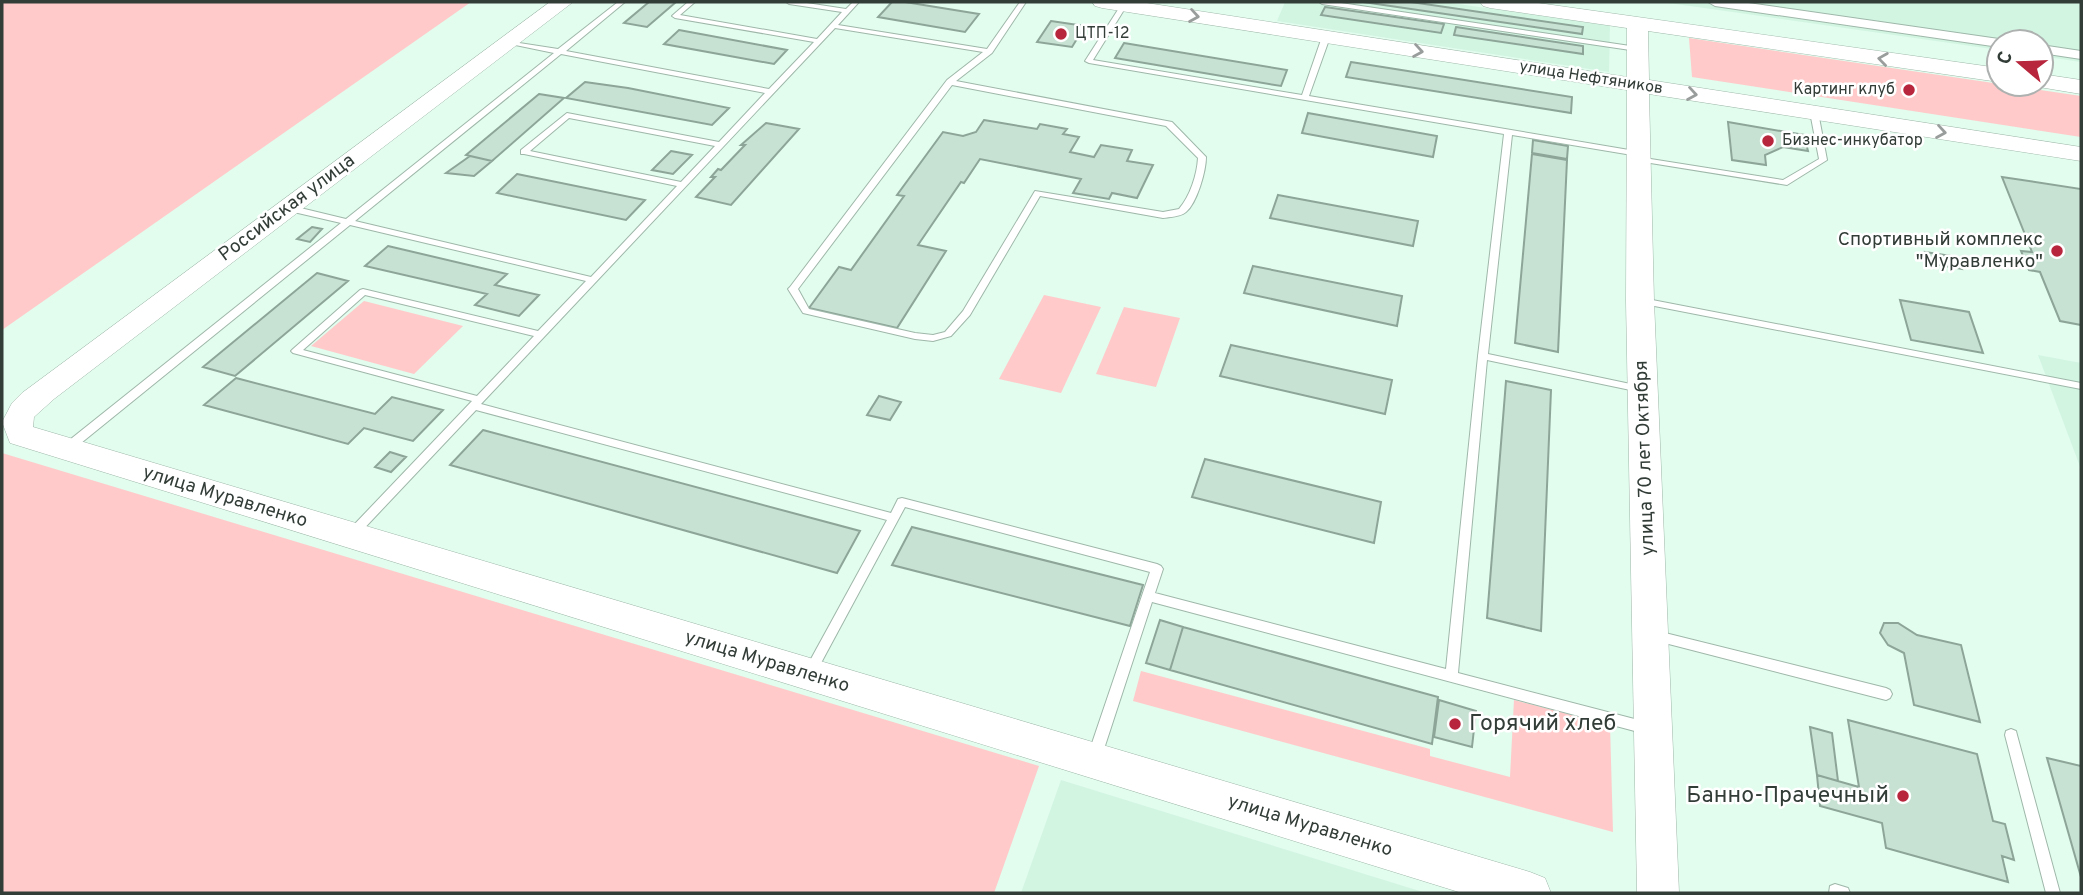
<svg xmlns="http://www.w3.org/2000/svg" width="2083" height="895" viewBox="0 0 2083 895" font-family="Overpass,sans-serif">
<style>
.built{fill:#d2f5e2}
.green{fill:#ffcac9}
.building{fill:#c7e1d3;stroke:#8ca598;stroke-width:2}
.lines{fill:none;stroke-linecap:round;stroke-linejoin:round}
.lane-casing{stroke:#9eb7a9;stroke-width:2}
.street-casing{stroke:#9eb7a9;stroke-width:2}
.secondary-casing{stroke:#9eb7a9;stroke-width:1}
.lane{fill:#fff;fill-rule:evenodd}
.street{fill:#fff;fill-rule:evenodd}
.secondary{fill:#fff;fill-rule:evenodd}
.oneway{stroke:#999e9c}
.poi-dot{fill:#b7263c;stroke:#fff;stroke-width:2.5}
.labels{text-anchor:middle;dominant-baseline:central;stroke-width:5;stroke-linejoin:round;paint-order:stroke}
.far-poi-label{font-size:16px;fill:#333d38;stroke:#fff;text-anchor:start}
.far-street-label{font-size:16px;fill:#333d38;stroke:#fff}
.street-label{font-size:19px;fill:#333d38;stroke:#fff}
.poi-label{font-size:19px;fill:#333d38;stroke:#fff;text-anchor:end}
.near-poi-label{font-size:23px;fill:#333d38;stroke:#fff;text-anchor:start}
</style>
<rect width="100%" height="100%" fill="#e2fcee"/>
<path class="built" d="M1285,2H1444L1610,26L1609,72L1277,21Z
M1662,2H2081V62L2041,56V42H1999V50Z
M2038,355L2081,363V469Z
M1061,780L1426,893H1021Z"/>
<path class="green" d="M2,2H471L2,330Z
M1689,38L2081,96V137L1692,77Z
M1044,295L1101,307L1061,393L999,379Z
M364,301L463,326L414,374L311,346Z
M1124,307L1180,318L1156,387L1096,374Z
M2,453L1039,766L994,893H2Z
M1141,671L1430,749V756L1510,777L1514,700L1610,725L1613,832L1133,701Z"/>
<path class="building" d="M649,2H676L647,27L624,23Z
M892,2H905L979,14L965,32L878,17Z
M1363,2H1411L1583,27L1582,34Z
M1325,7L1444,24L1441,33L1321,15Z
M1051,21L1085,26L1072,47L1037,42Z
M1456,27L1583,46V54L1454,35Z
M679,30L787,50L774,64L664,44Z
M1124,43L1287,70L1281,86L1115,58Z
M1351,62L1572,97L1571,113L1346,77Z
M585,82L628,88L729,108L712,125L566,98Z
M539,94L564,98L492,161L466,155Z
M1308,113L1437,136L1433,157L1302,133Z
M984,120L1037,129L1040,124L1067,129L1063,134L1079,137L1070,152L1094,157L1101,145L1132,150L1127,161L1153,165L1137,198L1112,193L1109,199L1073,193L1081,179L980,159L964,183L961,182L918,245L946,251L897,328L809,308L839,267L851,270L904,196L897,195L943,132L963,136L976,132Z
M1728,122L1804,135L1808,151L1783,147L1765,155L1766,165L1732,160Z
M766,123L799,129L731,205L696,197L715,177H711L718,169L721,170L745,145H741Z
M1533,140L1568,146L1567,159L1532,153Z
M671,151L692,155L673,174L652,170Z
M1532,154L1567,160L1558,352L1515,343Z
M470,156L492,161L474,176L446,173Z
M517,174L645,200L626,220L497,193Z
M2002,177L2081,189V325L2060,321L2040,272L2029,270L2021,251L2032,252Z
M1278,195L1418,221L1413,246L1270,218Z
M312,227L322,229L310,242L297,239Z
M388,246L507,274L495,285L539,295L519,316L475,305L487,294L365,266Z
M1925,252L1958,257L1962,269L1928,263Z
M1253,266L1402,296L1397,326L1244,293Z
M317,273L348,281L235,376L203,367Z
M1900,300L1969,312L1983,353L1911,340Z
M1231,345L1392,380L1385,414L1220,376Z
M236,378L375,414L392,397L443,410L413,441L364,428L348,444L204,405Z
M1506,381L1551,390L1541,631L1487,618Z
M879,396L901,402L890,420L867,415Z
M483,430L860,531L837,573L450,465Z
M390,452L406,457L391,472L375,467Z
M1205,459L1381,502L1374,543L1192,497Z
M912,527L1143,585L1130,626L892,565Z
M1160,620L1183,627L1170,670L1146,663Z
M1884,623H1898L1917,635L1961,645L1980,722L1914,705L1904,653L1888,645L1880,633Z
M1183,627L1438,697L1432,744L1170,670Z
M1439,700L1476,711L1472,747L1434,737Z
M1848,720L1977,754L1993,821L2005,824L2014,860L2002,856L2008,882L1886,848L1882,823L1820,806L1817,775L1859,787Z
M1810,727L1832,733L1838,781L1817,775Z
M2047,758L2081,766V877Z"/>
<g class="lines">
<defs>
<path id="lane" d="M618,2H625L566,51L769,89L814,42L675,18L672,16L673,15L688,2H695L680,15L817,39L842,12L789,4L786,2H800L846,9L853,2H859L838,25L987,49L1020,2H1026L992,53L956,81L1172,122L1206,157C1206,171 1197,203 1186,212C1180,217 1170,217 1163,218L1040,196L970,315L951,336L933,341L915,339L803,313L788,289L790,287L947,80L983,52L835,28L481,404L891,513L898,499L902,498L1157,564L1161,566L1163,569L1155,593L1446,669L1478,356L1504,134L1089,63L1085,61L1121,5L1124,3L1127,5L1093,60L1302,95L1322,37L1326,35L1330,37L1309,96L1641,152V156H1638L1512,135L1488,354L1640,386L1645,389L1640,392L1487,360L1458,673L1646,722L1651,724L1652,728L1651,732L1646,734L1152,602L1102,755L1100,759L1095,761L1090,759L1088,755L1150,572L905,507L814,676L810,677L806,676L804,672L806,668L887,520L476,410L357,536H349L347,533L349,530L472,401L293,353L291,351L293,349L360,290L363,289L538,331L586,281L350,225L70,452H62L61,449L62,446L341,223L285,210V206L288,205L346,219L554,53L506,43V41L558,49ZM561,54L765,93L719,142L567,113L521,150V154H524L677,186L591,277L355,221ZM952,85L1166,126L1198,158C1197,175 1190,196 1179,209L1163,212L1035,191L963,311L945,332L933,335L915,333L809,309L798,289ZM569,118L715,146L681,182L530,151ZM365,295L534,336L477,396L303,350Z
M1319,2H1334L1637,47L1641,49L1637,51L1322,4Z
M1811,110L1818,112L1827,160L1787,185L1638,161L1634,159L1638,157L1783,180L1819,159L1810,112Z
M1642,298L2081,383V389L1639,303L1637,301Z
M1657,631L1886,688L1890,690L1892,694L1890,698L1886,700L1657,641L1653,640L1651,636L1653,632Z
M2011,729L2016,731L2017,735L2060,893H2046L2005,735L2006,731Z
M1835,884L1848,888L1850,893H1829L1830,886Z"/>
<path id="street" d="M1708,2H1741L1999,39L2005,42H1999V47L1715,6Z
M2041,45L2081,51V59L2041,53Z"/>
<path id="secondary" d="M550,2H573L54,399L34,417L33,427L1530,872L1545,878L1551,893H1462L10,443L2,422L12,403L22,393Z
M1092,2H1140L1627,77V28L1490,8L1483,6L1480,2H1531L1999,68V82L1648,31L1649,80L2081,147V161L1649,94L1654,301L1679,893H1637L1626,301L1627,90L1102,8L1095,6Z
M2041,74L2081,80V94L2033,86L2041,84Z"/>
</defs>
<use href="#lane" class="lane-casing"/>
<use href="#street" class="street-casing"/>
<use href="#secondary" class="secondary-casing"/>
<use href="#lane" class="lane"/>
<use href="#street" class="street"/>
<use href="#secondary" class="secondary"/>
</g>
<defs><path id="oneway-chevron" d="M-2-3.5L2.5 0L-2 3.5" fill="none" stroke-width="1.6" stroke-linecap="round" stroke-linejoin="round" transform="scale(1.75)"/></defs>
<g class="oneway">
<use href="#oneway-chevron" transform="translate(1194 16) rotate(9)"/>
<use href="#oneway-chevron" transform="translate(1418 51) rotate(9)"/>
<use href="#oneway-chevron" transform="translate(1883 59) rotate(-172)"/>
<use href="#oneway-chevron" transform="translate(1692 94) rotate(9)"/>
<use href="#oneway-chevron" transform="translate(1941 132) rotate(9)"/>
</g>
<g class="poi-dot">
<circle cx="1061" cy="34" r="7"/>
<circle cx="1909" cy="90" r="7"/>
<circle cx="1768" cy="141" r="7"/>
<circle cx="2057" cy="251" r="7"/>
<circle cx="1455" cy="724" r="7"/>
<circle cx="1903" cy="796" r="7"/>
</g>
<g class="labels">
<g class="far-poi-label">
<text x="1075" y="34">ЦТП-12</text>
<text x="1895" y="90" text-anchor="end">Картинг клуб</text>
<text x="1782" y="141">Бизнес-инкубатор</text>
</g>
<g class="far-street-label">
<text transform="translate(1591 78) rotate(9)">улица Нефтяников</text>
</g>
<g class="street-label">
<text transform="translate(287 208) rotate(-37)">Российская улица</text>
<text transform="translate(1645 458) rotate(-92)">улица 70 лет Октября</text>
<text transform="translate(225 497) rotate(17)">улица Муравленко</text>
<text transform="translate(767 662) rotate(17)">улица Муравленко</text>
<text transform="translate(1310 826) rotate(17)">улица Муравленко</text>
</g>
<g class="poi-label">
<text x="2043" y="240">Спортивный комплекс<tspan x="2043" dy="22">"Муравленко"</tspan></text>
</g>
<g class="near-poi-label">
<text x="1469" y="724">Горячий хлеб</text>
<text x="1889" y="796" text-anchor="end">Банно-Прачечный</text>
</g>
</g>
<rect width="2083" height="895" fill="none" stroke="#333d38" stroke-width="7"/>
<g transform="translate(2020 63) rotate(289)"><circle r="33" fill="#ffffff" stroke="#adb1af" stroke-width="2"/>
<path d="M0-5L12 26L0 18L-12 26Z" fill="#b7263c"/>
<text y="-10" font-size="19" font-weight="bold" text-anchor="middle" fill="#333d38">С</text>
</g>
</svg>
